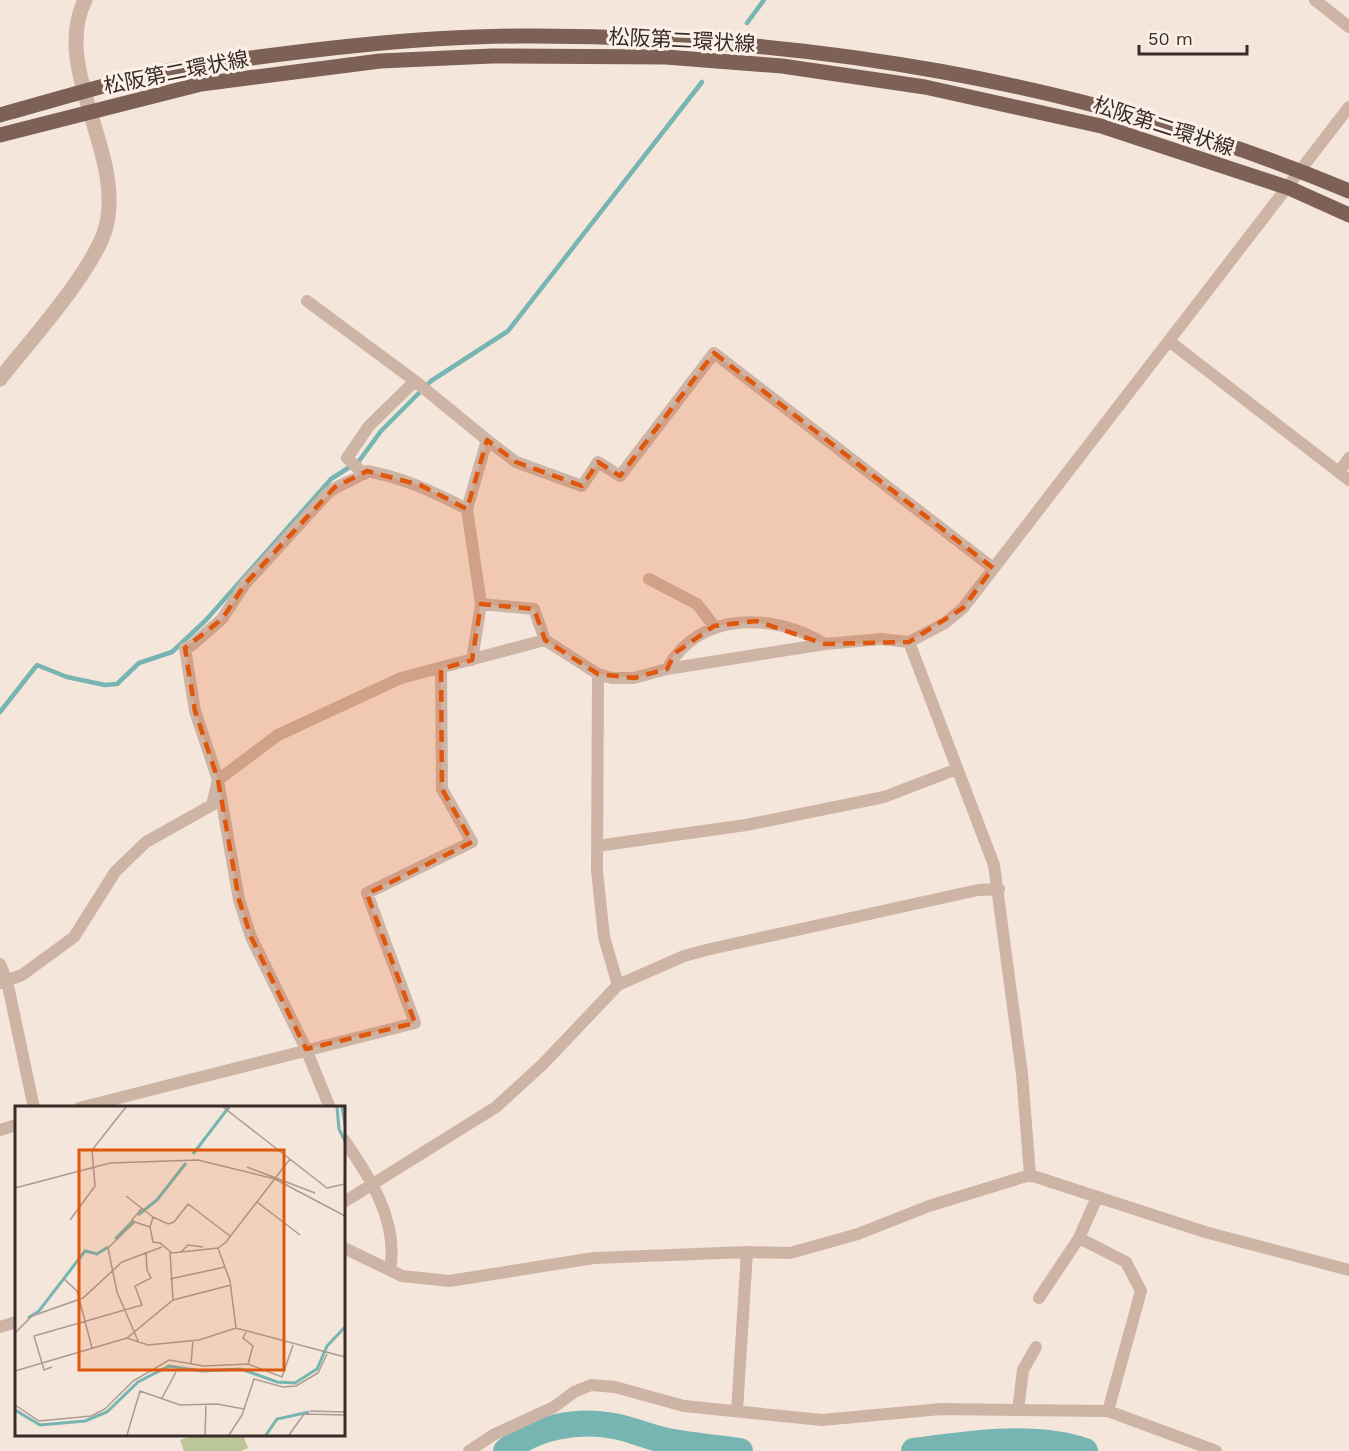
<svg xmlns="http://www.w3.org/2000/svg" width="1349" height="1451" viewBox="0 0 1349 1451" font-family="'Work Sans','Noto Sans JP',sans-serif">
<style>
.grass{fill:#bbc699}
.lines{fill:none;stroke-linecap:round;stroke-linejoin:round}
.stream{stroke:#76b5b2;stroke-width:4.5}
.river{stroke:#76b5b2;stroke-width:26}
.minor{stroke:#ceb4a5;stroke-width:12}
.tertiary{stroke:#ceb4a5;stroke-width:15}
.primary{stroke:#7d6056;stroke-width:15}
.marked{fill:#df570d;fill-opacity:0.2;stroke:#df570d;stroke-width:4.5;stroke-dasharray:12 8;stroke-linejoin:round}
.labels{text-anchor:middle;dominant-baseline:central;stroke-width:6;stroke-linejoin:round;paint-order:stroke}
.street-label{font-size:21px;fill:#392b27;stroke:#fcf1e8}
.inset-river{fill:none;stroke:#76b5b2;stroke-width:3}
.inset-road{fill:none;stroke:#aa9b93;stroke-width:1.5}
.view{fill:#df570d;fill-opacity:0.15;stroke:#df570d;stroke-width:3}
.inset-edge{fill:none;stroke:#392b27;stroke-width:3}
</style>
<rect width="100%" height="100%" fill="#f5e6db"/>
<path class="grass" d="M195,1435H243L248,1448L241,1451H184L180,1440Z"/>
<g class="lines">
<path class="stream" d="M747,23L764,0
M0,712L37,665L67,677L105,685L117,684L139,663L172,652L206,620L331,479L359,461L381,431L431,381L508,331L702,82"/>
<path class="river" d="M506,1451C534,1427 578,1419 614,1426C631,1429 646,1436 663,1440C688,1446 714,1447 740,1451
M914,1451C966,1444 1034,1433 1085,1451"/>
<path class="minor" d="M1315,0L1349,27
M307,301L415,381L487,440
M1169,341L1349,480
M1339,472L1349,458
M364,474L347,458L369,426L415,381
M993,568L714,353L620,476L598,462L582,486L516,462L487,440L467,509L481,604L534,609L545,640L598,674L612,678H634L667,669L825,644L881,639L909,642L945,623L963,608L1349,107
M649,579L697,604L714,626
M909,642L994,865L1022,1074L1030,1175
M472,660L481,604
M667,669C698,611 774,612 825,644
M598,674L597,871L604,937L618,985
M597,846L746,825L884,797L957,769
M0,964L7,981L34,1108
M0,983L22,975L74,937L115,872L146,842L212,805L218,780L278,735L401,678L545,640
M79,1108L415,1023L367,893L472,842L442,789L441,669
M330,1108L306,1049L251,937L239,900L218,780L195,711L185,648L191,646L222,619L245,584L328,493C340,483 355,481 367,471C404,478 434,492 467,509
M0,1130L16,1125
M344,1140C370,1177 399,1222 390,1270
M1097,1197L1079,1238L1126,1262L1141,1291L1108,1411
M344,1202L496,1107L543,1064L618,985L684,956L706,950L978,890L999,889
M344,1248L402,1276L449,1281L594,1258L747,1252L790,1253L858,1234L929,1206L1030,1175L1205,1232L1349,1270
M1039,1298L1079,1238
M0,1327L16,1322
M1018,1410L1023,1370L1036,1347
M737,1411L747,1252
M469,1451L493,1435L554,1407L574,1392L591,1385L615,1387L684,1406L822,1420L941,1409L1108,1411L1216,1451"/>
<path class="tertiary" d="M0,379C29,342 95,269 106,227C125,153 51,69 85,0"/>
<path class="primary" d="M0,115C66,97 134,75 201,65C305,50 413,37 518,36C801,34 1087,81 1349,191
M0,135L201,84L380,61L492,56L666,57L782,66L925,87L1101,126L1289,188L1349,215"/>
</g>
<path class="marked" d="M714,353L993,568L963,608L909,642L825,644L756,621L714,626L675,653L667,669L634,678L598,674L545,640L534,609L481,604L472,660L441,669L442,789L472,842L367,894L415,1023L306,1049L251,937L239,900L218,780L195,711L185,648L222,619L245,584L335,487L367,471L420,485L467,509L487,440L516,462L582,486L598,462L620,476Z"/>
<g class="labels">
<g class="street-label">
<text transform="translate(682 40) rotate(3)">松阪第二環状線</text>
<text transform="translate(176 72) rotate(-11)">松阪第二環状線</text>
<text transform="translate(1164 126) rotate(18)">松阪第二環状線</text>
</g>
</g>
<g transform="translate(15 1106)">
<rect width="330" height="330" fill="#f5e6db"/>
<path class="inset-river" d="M322,1L324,23L330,35M327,1L330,19M178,48L214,1M123,109L142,94L171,57M100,133L118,115M13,212L24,205L70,145L82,148L93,141M0,304L25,319L70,315L92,306L123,276L154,260L187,265L226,263L262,276L280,277L302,263L312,240L330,221M251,329L262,313L294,306"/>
<path class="inset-road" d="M208,1L312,82L330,78M232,61L300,87M0,82L95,57L183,54L260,73L330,110M111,90L138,111M242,96L285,129M55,114L80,80L77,44L111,1M120,116L117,114L127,102M215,130L173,98L159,116L153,118L138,111L135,121L138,136L145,137L157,147L203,142L211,136L275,53M203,142L215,175L221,222M155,146L158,194M166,146L173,139L188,141M48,172L62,185L77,242M155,173L210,161M231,226L228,232L238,240L233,258M0,227L17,210L68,192L107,156L147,141M112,232L133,239L184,234L221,222L330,251M124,237L102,186L93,142L120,116L135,121M176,258L178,234M37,261L29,264L19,230L127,199L120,180L136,172L132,164L131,146M0,265L112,232L158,194L216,179M147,292L161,266M0,299L24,315L76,310L90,303L118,275L154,254L189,260L233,258L267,271L278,239M295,305L330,306M112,329L125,285L165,299L202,298L229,303M190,329L191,298M214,329L227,309L239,273L268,281L281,280L303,267L312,248M274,329L289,308L330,309"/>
<path class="view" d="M64,44H269V264H64Z"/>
<rect width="330" height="330" class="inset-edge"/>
</g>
<path d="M1139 45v9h108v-9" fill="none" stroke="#392b27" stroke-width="3"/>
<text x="1148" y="45" font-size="18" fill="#392b27" stroke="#fcf1e8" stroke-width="4.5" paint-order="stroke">50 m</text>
</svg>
